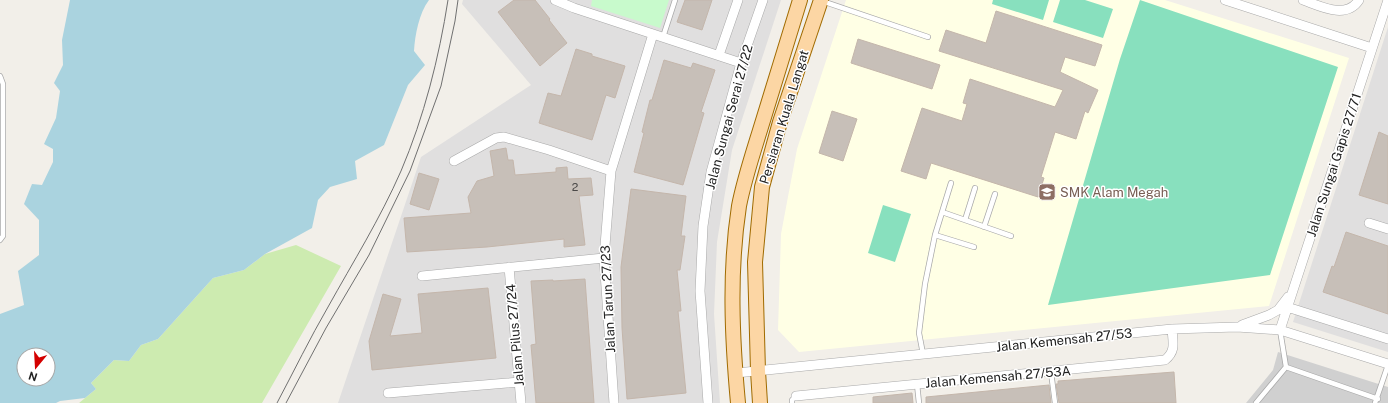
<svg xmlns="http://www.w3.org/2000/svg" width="1388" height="403" viewBox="0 0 1388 403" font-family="'Public Sans',sans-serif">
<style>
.residential{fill:#e0dfdf}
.education{fill:#ffffe5}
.religious{fill:#d0d0d0}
.grass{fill:#cdebb0}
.park{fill:#c8facc}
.pitch{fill:#88e0be}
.water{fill:#aad3df;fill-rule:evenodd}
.building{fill:#c7bfb8;stroke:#c4b6ab}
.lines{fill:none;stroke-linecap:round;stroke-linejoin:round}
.lane-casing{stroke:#a9a9a9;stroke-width:6}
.street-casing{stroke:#a9a9a9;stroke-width:10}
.primary-casing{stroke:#a06b00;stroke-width:16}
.lane{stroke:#fff;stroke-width:4.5}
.street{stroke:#fff;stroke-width:9}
.primary{stroke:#fcd6a4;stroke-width:14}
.tram{stroke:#707070;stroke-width:1}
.labels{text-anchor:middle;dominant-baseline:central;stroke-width:3;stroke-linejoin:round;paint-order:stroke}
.number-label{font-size:11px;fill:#4b4948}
.street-label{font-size:13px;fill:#222;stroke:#fff}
.education-label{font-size:13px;fill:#785e54;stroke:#fff;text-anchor:start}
</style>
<rect width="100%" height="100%" fill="#f2efe9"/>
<path class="residential" d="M463,0H781L732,150L717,242L714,314L720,403H338L421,157L531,85L462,4Z
M1388,27V352L1293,322Z"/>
<path class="education" d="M846,0H1165L1349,58L1269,306L799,352L778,330L781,234L797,149Z"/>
<path class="religious" d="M1278,352L1388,387V403H1246L1273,370Z"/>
<path class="grass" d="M296,245L341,266L262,403H79L96,389L91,383L114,360L129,361L141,345L158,339L213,278L244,270L265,254Z"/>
<path class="park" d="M592,0H669L660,28L591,6Z"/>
<path class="pitch" d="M993,0H1049L1043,20L992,4Z
M1060,0H1085L1113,9L1103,38L1053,22Z
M1140,0L1338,67L1270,275L1048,305L1120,59Z
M883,205L911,214L895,262L868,253Z"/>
<path class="water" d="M70,0H429C419,13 415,35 414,51L425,65L408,85L384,145L355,161L357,179L330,187L318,200L312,228L265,254L244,270L213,278L158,339L141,345L129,361L114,360L91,383L96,389L85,398L60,401L56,403H0V314L24,305L18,271L39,255V220L24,204L32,184L42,185L53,162V149L44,144L56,118L60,91L54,83L63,65L62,40ZM24,355H48V379H24Z"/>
<path class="building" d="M514,0H535L550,19L549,20L567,43L540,66L498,12Z
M685,0H712L702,30L677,22Z
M996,11L1102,45L1095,66L1065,57L1060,72L1098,90L1088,113L1085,111L1076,139L1055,132L1041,177L1044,178L1038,197L931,163L926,179L901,171L922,108L962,121L967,104L963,103L970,79L1055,107L1063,90L939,51L946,30L986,43Z
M858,39L940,65L932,89L851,63Z
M576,49L592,54V56L625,66L615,98L606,95L592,140L539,123L548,93L561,96Z
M664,60L691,68L693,63L715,70L701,112L704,113L683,185L634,172L644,133L642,132L650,100H652Z
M832,111L857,119L843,161L819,153Z
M1379,132L1388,136V204L1359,195Z
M506,148L508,160H513L515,175L556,172V168L567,167L568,179L591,178L593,195L579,196L585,245L564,247V239L487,247L407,252L404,218L471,213L468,197L477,181L494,176L490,151Z
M419,173L439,179L429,210L410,204Z
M631,189L686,196L681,236H685L680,270H677L681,311H678L686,393L627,399L622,328L621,267Z
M1346,232L1388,246V314L1323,292L1332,266L1334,267Z
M585,279L594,403H536L531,345L536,344L531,281L553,280V281Z
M488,288L496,358L372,370L369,341L383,294L401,299L390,336L422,333L418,294Z
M1174,372L1176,403H1059L1056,384H1058V381Z
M1049,385L1051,403H926V397Z
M912,393L913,403H873V397Z"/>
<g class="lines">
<defs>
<path id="lane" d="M822,1L928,37
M663,37L675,0
M0,76L3,84V236L0,240
M942,212L1011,236
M965,220L975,188
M984,227L995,194
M935,235L974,247
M1280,330L1286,367
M923,354L919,333L925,284L935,235L951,183
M1286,367L1378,399
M1051,372L1055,403
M917,384L919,403
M792,403V400L796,396
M1256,403L1286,367
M1375,403L1388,365"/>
<path id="street" d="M555,0L574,8L741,63
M1225,0L1372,48
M1303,0C1320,6 1346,20 1359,0
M719,55L738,0
M454,161L496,138L504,137L549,150L611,171
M1369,223L1388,229
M509,267L521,403
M422,276L604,258
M1287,307L1388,339
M1242,325L1269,315L1278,310L1288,297
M1280,330L1388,0
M736,373L1172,329L1237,327L1280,330L1388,364
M388,393L519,382
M796,396L1165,360C1176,351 1173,343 1172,329
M614,403L604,258L611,171L653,34
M708,403L700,291L703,226L711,172L741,63L763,0"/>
<path id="primary" d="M738,403C732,338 729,271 739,206C744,180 753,153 761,127C774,85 787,42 800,0
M760,403L758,371L755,262L762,187L780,122L821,0"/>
</defs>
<use href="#lane" class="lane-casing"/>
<use href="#street" class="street-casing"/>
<use href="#primary" class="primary-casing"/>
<use href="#lane" class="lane"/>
<use href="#street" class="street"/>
<use href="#primary" class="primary"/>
<path class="tram" d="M277,403C294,371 310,338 328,307C353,262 380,219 401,171C424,117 439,58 448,0
M286,403L326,328L369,255L410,171L441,86L455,21L458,0"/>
</g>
<defs>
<symbol id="school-square" viewBox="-11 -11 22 22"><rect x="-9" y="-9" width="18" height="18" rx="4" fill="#8d6e63" stroke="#fff"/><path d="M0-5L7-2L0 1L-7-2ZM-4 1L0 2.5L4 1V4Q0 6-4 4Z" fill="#fff"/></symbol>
</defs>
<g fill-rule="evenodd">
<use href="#school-square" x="1037" y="182" width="20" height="20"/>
</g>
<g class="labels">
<g class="number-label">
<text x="575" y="187">2</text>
</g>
<g class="street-label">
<text transform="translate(729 117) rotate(-75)">Jalan Sungai Serai 27/22</text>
<text transform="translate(784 117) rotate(-73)">Persiaran Kuala Langat</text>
<text transform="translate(1334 165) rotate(-72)">Jalan Sungai Gapis 27/71</text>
<text transform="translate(608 299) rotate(-93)">Jalan Tarun 27/23</text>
<text transform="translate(515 335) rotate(-95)">Jalan Pilus 27/24</text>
<text transform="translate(1064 340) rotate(-6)">Jalan Kemensah 27/53</text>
<text transform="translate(998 377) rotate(-5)">Jalan Kemensah 27/53A</text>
</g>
<g class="education-label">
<text x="1060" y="192">SMK Alam Megah</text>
</g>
</g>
<g transform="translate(36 367) rotate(198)"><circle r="19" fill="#ffffff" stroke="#a7a7a7"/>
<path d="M0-3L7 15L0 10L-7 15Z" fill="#d40000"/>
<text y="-6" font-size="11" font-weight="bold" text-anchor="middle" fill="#222222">N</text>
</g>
</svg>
